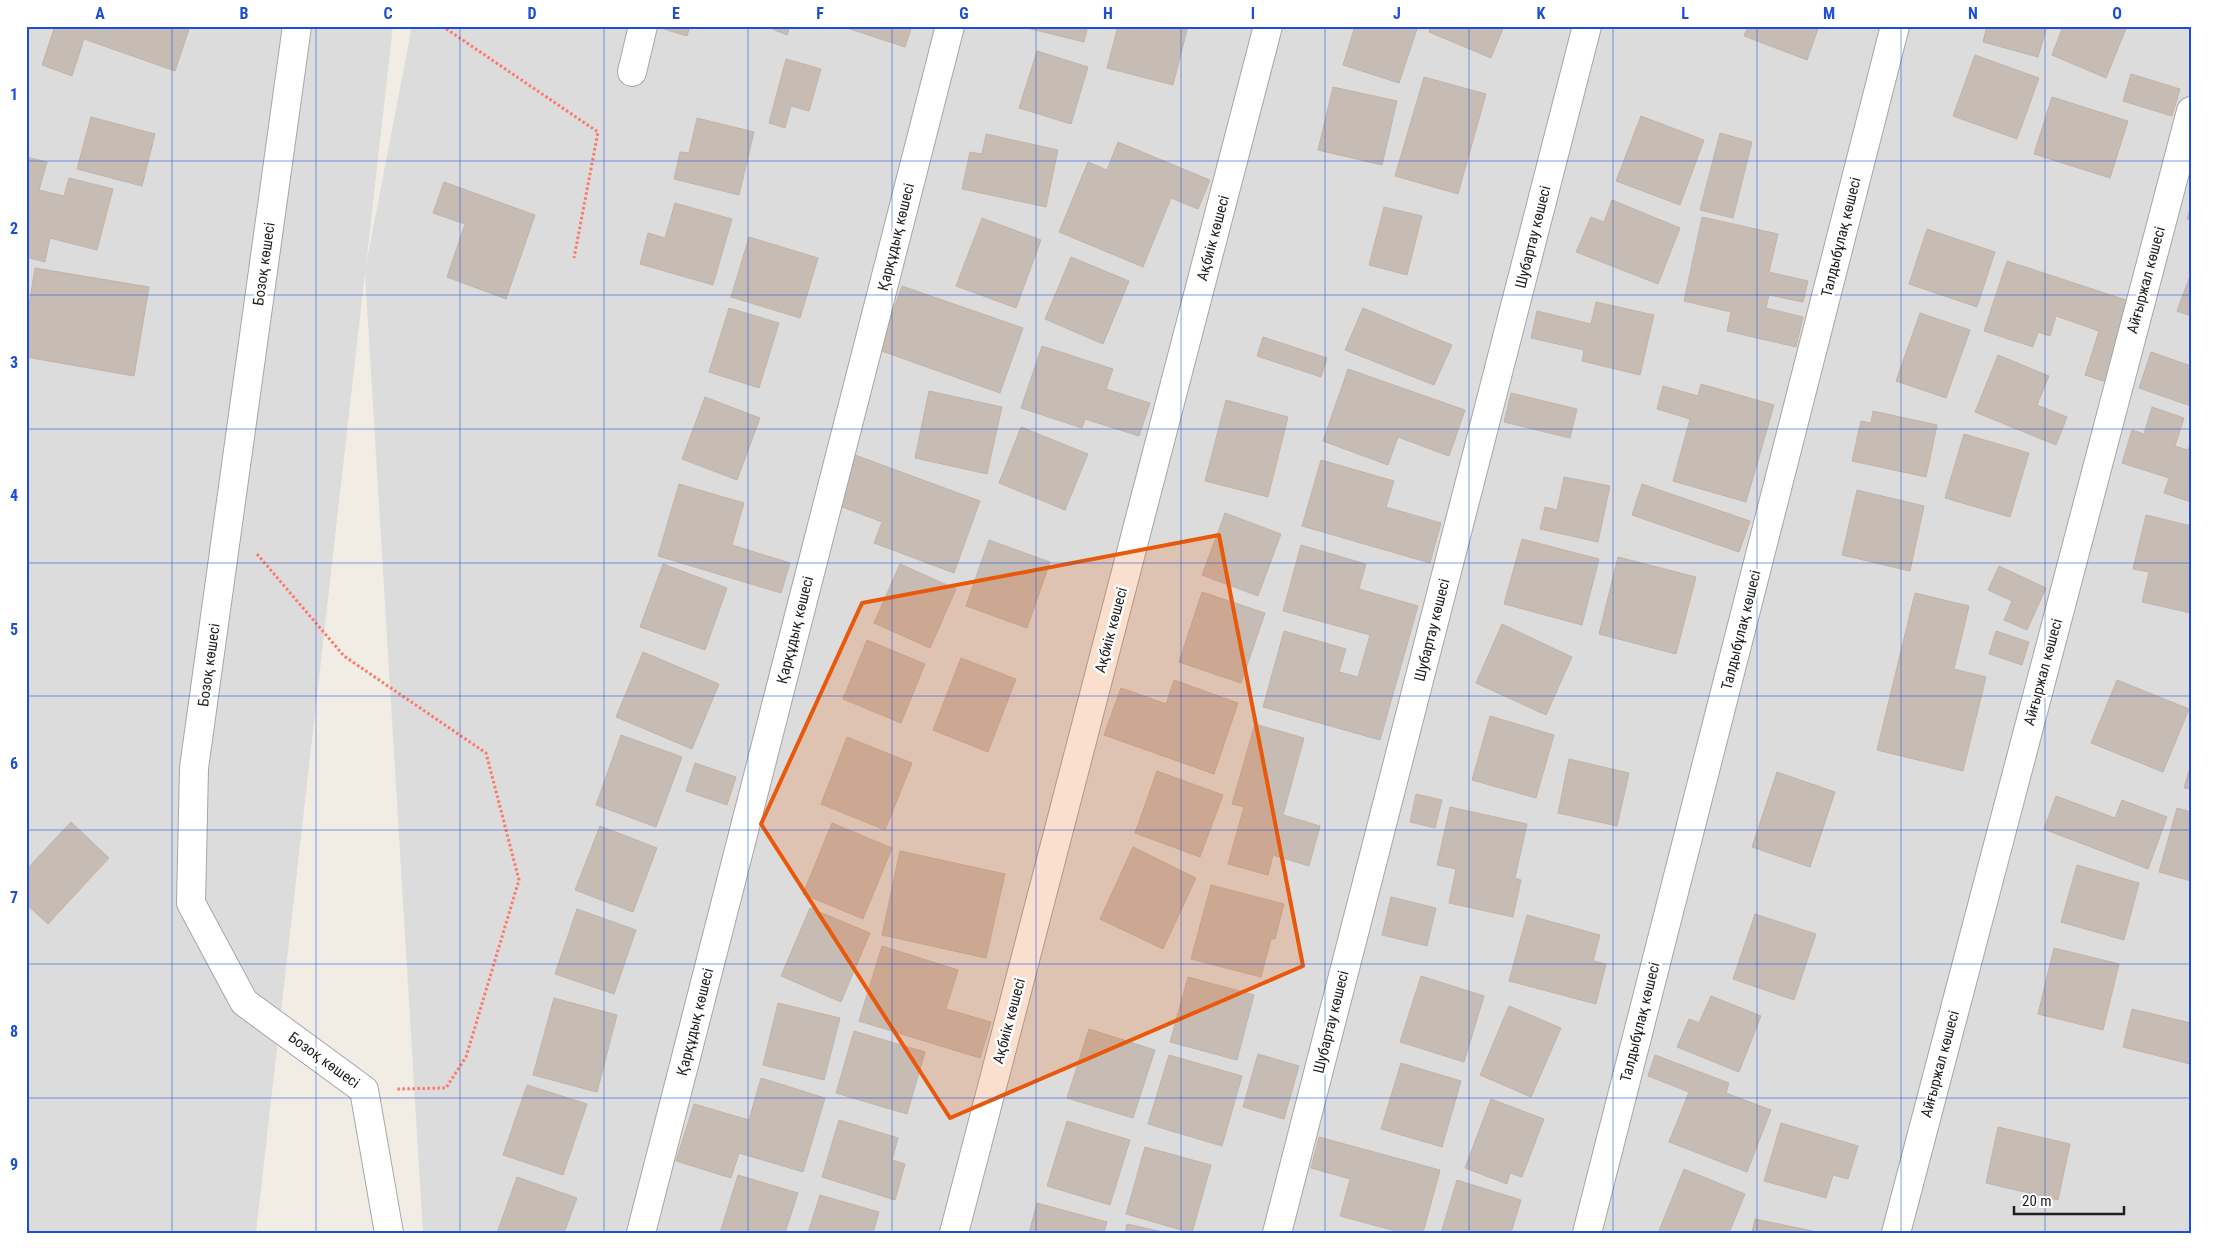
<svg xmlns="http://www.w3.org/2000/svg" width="2217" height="1259" viewBox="0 0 2217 1259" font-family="'Roboto Condensed',sans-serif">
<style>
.residential{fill:#dddcdc}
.building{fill:#c6bcb4;stroke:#c3b3a6}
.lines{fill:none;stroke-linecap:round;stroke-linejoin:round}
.street-casing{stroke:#a6a6a6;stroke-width:30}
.path{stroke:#ff7768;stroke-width:3;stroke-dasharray:2.5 2.5;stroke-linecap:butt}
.street{stroke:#fff;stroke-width:28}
.marked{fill:#e8590c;fill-opacity:0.2;stroke:#e8590c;stroke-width:4;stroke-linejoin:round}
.grid{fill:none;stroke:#1d4ed8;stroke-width:1;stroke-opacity:0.55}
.labels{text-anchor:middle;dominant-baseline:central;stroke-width:5;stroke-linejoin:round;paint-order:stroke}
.street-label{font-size:15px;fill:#1f1f1f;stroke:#fff}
.neatline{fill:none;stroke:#1d4ed8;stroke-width:2}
.grid-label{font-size:16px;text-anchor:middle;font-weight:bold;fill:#1d4ed8}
</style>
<rect width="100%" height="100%" fill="#f1ede5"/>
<path class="residential" d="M26,26H393L366,265L412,26H2191V1233H423L365,273L256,1233H26Z"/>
<path class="building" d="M55,26H190L175,71L84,39L72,76L42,65Z
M654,26H690L687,36Z
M765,26H790L787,35Z
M841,26H912L905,47Z
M1019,26H1088L1084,42Z
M1118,26H1188L1173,85L1107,68Z
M1355,26H1418L1399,83L1343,65Z
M1431,26H1504L1491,58L1429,32Z
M1748,26H1819L1807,60L1744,36Z
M1987,26H2047L2038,57L1983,42Z
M2063,26H2127L2106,78L2052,55Z
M1037,51L1088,67L1071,124L1019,108Z
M1975,55L2039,78L2017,139L1953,116Z
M786,59L821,69L809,111L791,106L785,128L769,123Z
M2131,74L2180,89L2172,116L2123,101Z
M1424,77L1486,94L1458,194L1395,176Z
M1333,87L1397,101L1382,165L1318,150Z
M2052,97L2128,121L2110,178L2034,154Z
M1641,116L1704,140L1680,205L1616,181Z
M91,117L155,134L142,186L77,169Z
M697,118L754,132L739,195L674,179L680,152L689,153Z
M1720,133L1752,142L1733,218L1700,210Z
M986,134L1058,150L1046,207L962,189L970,152L982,154Z
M1118,142L1210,180L1198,209L1171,198L1143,267L1059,232L1088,162L1107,170Z
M26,157L47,162L39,190L64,196L69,178L113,189L97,250L50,238L45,262L26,257Z
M444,182L535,215L506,299L447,277L465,224L433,213Z
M1612,200L1680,228L1658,284L1576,252L1591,217L1604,222Z
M675,203L732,219L713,285L640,264L648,233L665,238Z
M2191,206V220L2187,219Z
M1384,207L1422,216L1407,275L1369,265Z
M1702,217L1778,234L1769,272L1808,281L1803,302L1769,295L1766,308L1803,317L1796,347L1727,331L1731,312L1684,301Z
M982,218L1041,240L1016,308L956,286Z
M1927,229L1995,252L1977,307L1909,284Z
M749,237L818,258L800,318L731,297Z
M1071,257L1129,281L1103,344L1045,319Z
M2007,261L2132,302L2106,382L2085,375L2099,331L2056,316L2050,336L2038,332L2033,347L1984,331Z
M35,268L149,287L134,376L26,357V323Z
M2191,273V316L2177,311Z
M902,286L1023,328L1000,393L879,350Z
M1596,302L1654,315L1640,375L1582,361L1584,350L1531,338L1537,311L1591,324Z
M729,308L779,323L759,388L709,372Z
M1363,308L1452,345L1434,385L1345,350Z
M1920,313L1970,330L1946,398L1896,381Z
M1263,337L1327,358L1321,377L1257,356Z
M1042,346L1113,369L1106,389L1150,403L1139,436L1085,419L1082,428L1021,408Z
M2151,352L2191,366V406L2139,388Z
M1998,355L2049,376L2037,405L2067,417L2056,445L1975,412Z
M1348,369L1465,410L1449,456L1398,437L1388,465L1323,441Z
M1701,384L1774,405L1746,502L1673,481L1690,419L1657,409L1663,386L1698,396Z
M929,391L1002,407L987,474L915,458Z
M1511,393L1577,409L1570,438L1504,422Z
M705,397L760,418L737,480L682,459Z
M1226,400L1288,417L1268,497L1205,481Z
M2152,407L2184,418L2175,446L2188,450L2191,441V502L2164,493L2169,478L2122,463L2132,430L2144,434Z
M1873,411L1937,425L1926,477L1852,461L1861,421L1871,423Z
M1021,427L1088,454L1065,510L999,483Z
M1964,434L2029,453L2010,517L1945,498Z
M855,455L980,501L954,573L874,543L882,522L837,505Z
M1321,460L1394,481L1386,507L1441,523L1430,563L1302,526Z
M1564,477L1610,486L1598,542L1540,529L1545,507L1557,510Z
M679,484L744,503L732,545L790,563L781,593L658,556Z
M1642,484L1750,521L1739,552L1632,515Z
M1857,490L1924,506L1910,571L1842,555Z
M1225,513L1281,534L1258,596L1202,575Z
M2146,515L2191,526V613L2142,602L2149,572L2133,569Z
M1522,539L1599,559L1582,625L1504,604Z
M989,540L1050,562L1027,628L966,606Z
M1301,545L1366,564L1359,589L1418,606L1380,740L1263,707L1284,631L1346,649L1339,672L1358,677L1370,635L1283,611Z
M1618,557L1696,577L1676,654L1599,634Z
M663,564L727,588L705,650L640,627Z
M900,564L956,589L930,648L874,623Z
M1999,566L2046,588L2027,630L2004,620L2012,601L1988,590Z
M1202,592L1265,613L1241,683L1179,662Z
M1915,593L1969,606L1954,669L1986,677L1963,771L1877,750Z
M1502,624L1572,657L1546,715L1476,683Z
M1996,631L2029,642L2022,665L1989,654Z
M867,640L925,664L901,723L843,699Z
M643,652L719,684L692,749L616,717Z
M961,658L1016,679L988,752L933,730Z
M1174,680L1238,703L1214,774L1104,735L1121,688L1166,704Z
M2117,680L2189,709L2163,772L2091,743Z
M1490,716L1554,735L1536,798L1472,780Z
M1255,724L1304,738L1283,815L1320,826L1309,866L1273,855L1268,875L1228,864L1244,807L1232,804Z
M621,735L682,757L656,827L596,805Z
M847,737L912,763L885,830L821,804Z
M1569,759L1629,773L1617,826L1558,813Z
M695,763L736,777L727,805L686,791Z
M2191,764V789L2184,788Z
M1157,771L1223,795L1200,857L1135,833Z
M1777,772L1835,792L1810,867L1752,847Z
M1416,794L1442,800L1435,828L1410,822Z
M2056,796L2115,818L2122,800L2167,817L2148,869L2044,829Z
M1450,807L1527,824L1515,878L1521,880L1513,917L1449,903L1456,869L1437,865Z
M2177,808L2191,812V881L2159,872Z
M71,822L109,858L48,924L26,904V870Z
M832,823L892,848L863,919L803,894Z
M600,826L657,848L633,912L575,890Z
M1133,847L1196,878L1163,949L1100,919Z
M900,851L1005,874L986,958L882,935Z
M2077,865L2139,883L2124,940L2061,922Z
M1211,885L1284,904L1275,939H1271L1261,977L1191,959Z
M1391,897L1436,908L1427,946L1382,935Z
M810,908L870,933L841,1002L781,976Z
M577,909L636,930L614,994L555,974Z
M1755,914L1816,934L1794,1000L1733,979Z
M1527,915L1600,935L1593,961L1606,964L1596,1004L1509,981Z
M882,946L958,970L946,1009L991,1022L980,1058L859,1021Z
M2054,948L2119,964L2103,1030L2038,1014Z
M1421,976L1484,996L1464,1062L1400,1042Z
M1188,977L1254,995L1237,1060L1170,1042Z
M1711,996L1761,1016L1739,1072L1677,1047L1689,1019L1699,1023Z
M554,998L617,1015L597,1092L533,1075Z
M778,1003L840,1018L824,1080L763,1065Z
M1509,1006L1561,1028L1531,1097L1480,1075Z
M2132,1009L2191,1023L2190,1064L2123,1047Z
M1089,1029L1155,1050L1133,1118L1067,1098Z
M854,1031L925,1052L907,1114L836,1093Z
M1258,1054L1299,1066L1284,1119L1243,1107Z
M1169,1055L1242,1076L1222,1146L1148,1124Z
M1655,1055L1729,1083L1726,1093L1771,1110L1747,1172L1669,1142L1689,1092L1648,1076Z
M1401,1063L1461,1081L1442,1147L1381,1129Z
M761,1078L825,1098L803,1172L739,1153L731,1178L676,1161L694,1104L749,1120Z
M527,1085L587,1104L563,1175L503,1155Z
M1491,1099L1544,1119L1522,1177L1510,1173L1507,1184L1465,1168Z
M839,1120L898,1138L892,1160L905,1164L895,1200L822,1177Z
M1067,1121L1130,1140L1110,1205L1047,1186Z
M1781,1123L1858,1146L1848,1179L1833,1175L1826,1198L1764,1181Z
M1998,1127L2070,1144L2058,1200L1986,1183Z
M1319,1137L1440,1170L1423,1233H1403L1340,1216L1350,1179L1311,1168Z
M1145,1147L1211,1165L1192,1233L1126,1214Z
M1684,1169L1745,1194L1729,1233H1658Z
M738,1175L798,1193L785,1233H720Z
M517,1177L577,1198L564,1233H497Z
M1457,1180L1521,1200L1511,1233H1441Z
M820,1195L879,1212L873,1233H808Z
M1037,1203L1107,1222L1104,1233H1029Z
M1755,1219L1822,1233H1752Z
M1127,1224L1163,1232V1233H1125Z"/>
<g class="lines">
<defs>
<path id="street" d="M297,26L194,768L191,903L244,1002L364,1090L389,1233
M632,72L643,26
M641,1233L950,26
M954,1233L1268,26
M1277,1233L1587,26
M1587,1233L1895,26
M1896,1233L2191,111"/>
</defs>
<use href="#street" class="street-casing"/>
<path class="path" d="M442,26L598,132L574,258
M257,554L344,656L486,753L519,880L466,1057L446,1088L397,1089"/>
<use href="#street" class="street"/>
</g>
<path class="marked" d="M1219,535L1303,966L950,1118L761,824L862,603Z"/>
<path class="grid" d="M172,26V1233M316,26V1233M460,26V1233M604,26V1233M748,26V1233M892,26V1233M1036,26V1233M1181,26V1233M1325,26V1233M1469,26V1233M1613,26V1233M1757,26V1233M1901,26V1233M2045,26V1233M26,161H2191M26,295H2191M26,429H2191M26,563H2191M26,696H2191M26,830H2191M26,964H2191M26,1098H2191"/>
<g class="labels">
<g class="street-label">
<text transform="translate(896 237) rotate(-76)">Қарқұдық көшесі</text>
<text transform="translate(1533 237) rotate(-76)">Шубартау көшесі</text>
<text transform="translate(1841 237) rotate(-76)">Талдыбұлақ көшесі</text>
<text transform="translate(1213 238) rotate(-75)">Ақбиік көшесі</text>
<text transform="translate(264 264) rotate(-82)">Бозоқ көшесі</text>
<text transform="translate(2146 280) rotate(-75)">Айғыржал көшесі</text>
<text transform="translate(795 630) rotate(-76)">Қарқұдық көшесі</text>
<text transform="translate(1111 630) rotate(-75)">Ақбиік көшесі</text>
<text transform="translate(1432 630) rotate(-76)">Шубартау көшесі</text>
<text transform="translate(1741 630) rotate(-76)">Талдыбұлақ көшесі</text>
<text transform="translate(209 665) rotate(-82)">Бозоқ көшесі</text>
<text transform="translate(2043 672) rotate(-75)">Айғыржал көшесі</text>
<text transform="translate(1009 1021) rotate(-75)">Ақбиік көшесі</text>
<text transform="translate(695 1022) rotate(-76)">Қарқұдық көшесі</text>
<text transform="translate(1331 1022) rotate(-76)">Шубартау көшесі</text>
<text transform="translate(1640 1022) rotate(-76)">Талдыбұлақ көшесі</text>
<text transform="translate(324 1060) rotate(36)">Бозоқ көшесі</text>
<text transform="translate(1940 1064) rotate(-75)">Айғыржал көшесі</text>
</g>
</g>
<rect width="2217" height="1259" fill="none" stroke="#ffffff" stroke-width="55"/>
<path d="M2014 1206v8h110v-8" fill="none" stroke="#1f1f1f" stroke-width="2.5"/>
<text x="2022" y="1206" font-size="15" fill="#1f1f1f" stroke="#ffffff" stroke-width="4" paint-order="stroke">20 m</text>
<rect x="28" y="28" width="2162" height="1204" class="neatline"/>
<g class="grid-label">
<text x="100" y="19">A</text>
<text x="244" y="19">B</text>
<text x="388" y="19">C</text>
<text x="532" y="19">D</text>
<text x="676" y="19">E</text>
<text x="820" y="19">F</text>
<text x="964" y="19">G</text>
<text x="1108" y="19">H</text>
<text x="1253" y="19">I</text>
<text x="1397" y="19">J</text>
<text x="1541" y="19">K</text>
<text x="1685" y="19">L</text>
<text x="1829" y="19">M</text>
<text x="1973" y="19">N</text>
<text x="2117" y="19">O</text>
<text x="14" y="100">1</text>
<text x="14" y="234">2</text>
<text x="14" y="368">3</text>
<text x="14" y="501">4</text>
<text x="14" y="635">5</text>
<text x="14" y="769">6</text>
<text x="14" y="903">7</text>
<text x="14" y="1037">8</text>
<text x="14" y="1170">9</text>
</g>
</svg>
